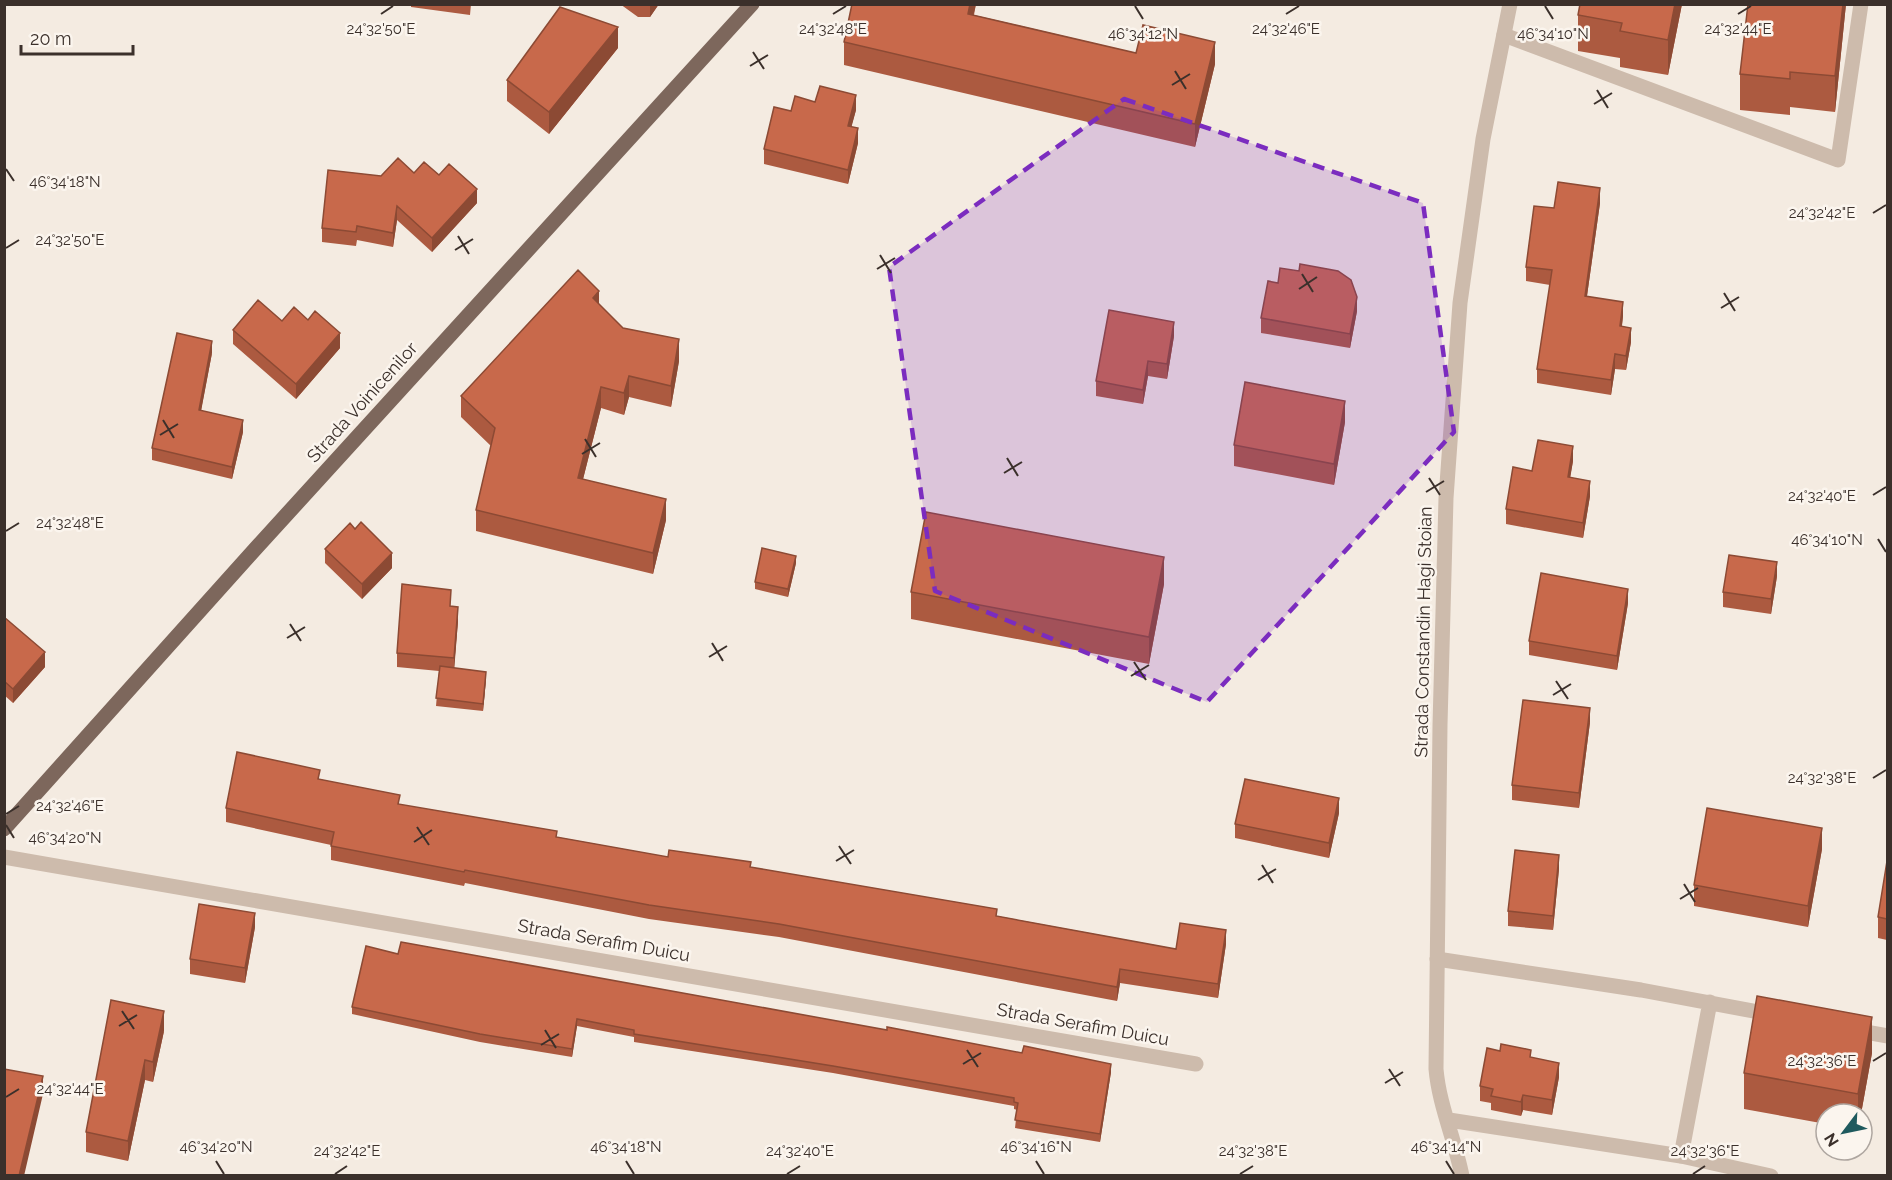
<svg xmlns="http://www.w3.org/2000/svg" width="1892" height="1180" viewBox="0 0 1892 1180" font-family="Raleway,sans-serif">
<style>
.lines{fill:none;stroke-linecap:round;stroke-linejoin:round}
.lane{stroke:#cdbbac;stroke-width:15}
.street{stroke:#cdbbac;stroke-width:15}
.primary{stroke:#7d675c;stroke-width:15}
.wall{fill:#ac5a40}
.shaded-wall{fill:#8c4a34}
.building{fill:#c8694b;stroke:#8c4a34;stroke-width:1.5}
.marked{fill:#7b2cbf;fill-opacity:0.2;stroke:#7b2cbf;stroke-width:4.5;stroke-dasharray:12 8;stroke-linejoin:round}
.ticks{fill:none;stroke:#3b302b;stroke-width:2}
.labels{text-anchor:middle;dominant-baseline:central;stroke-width:5;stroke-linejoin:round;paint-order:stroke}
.street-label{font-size:18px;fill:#3b302b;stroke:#fbf5ee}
.ticks-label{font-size:15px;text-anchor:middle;fill:#3b302b;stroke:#fbf5ee;stroke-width:5;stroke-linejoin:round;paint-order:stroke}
</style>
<rect width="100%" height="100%" fill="#f4ebe1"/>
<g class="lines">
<path class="lane" d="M1504,35L1838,160L1861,4
M1437,959L1641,990L1775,1015
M1854,1030L1888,1036
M1681,1156L1710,1002"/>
<path class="street" d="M4,857L1196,1064
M1449,1120L1681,1156L1771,1176
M1462,1176C1455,1140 1439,1105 1436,1069L1440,725L1446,498L1460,303L1483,139L1510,4"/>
<path class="primary" d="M4,829L257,547L752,4"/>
</g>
<path class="wall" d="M411,4H471L470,15L411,7Z
M620,4H659L650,17H638Z
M852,4H976L974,15L1136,53L1215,64L1195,147L844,65V42Z
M1682,4L1668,75L1620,67V58L1578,51V15Z
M1748,4H1846L1835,112L1790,107V115L1740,110V74Z
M618,48L549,134L507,101V80Z
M815,102L856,110L851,127L858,143L848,184L764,164V149L791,111Z
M414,173L439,175L477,203L432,252L397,220L393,247L357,240L356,246L322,242V228L381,176Z
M1600,203L1587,296L1623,316L1622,326L1631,342L1626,370L1615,369L1611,395L1537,383V369L1550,285L1526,281V267L1554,208Z
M599,304L623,328L679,361L671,407L629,397L624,415L601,408L583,479L666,520L653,574L476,531V510L491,446L461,417V396Z
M1357,311L1350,348L1261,333V318Z
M282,321L340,348L296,399L233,344V330Z
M1174,336L1167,379L1148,376L1143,404L1096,396V381Z
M212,353L201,410L243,432L232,479L152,460V448Z
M1345,422L1334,485L1234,466V445Z
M1573,461L1570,477L1590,496L1583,538L1506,524V509L1532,471Z
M325,549L392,568L362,599L325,563Z
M796,563L788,597L755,589V582Z
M1777,576L1771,614L1723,607V592Z
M1164,584L1149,664L911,619V592Z
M1628,603L1617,670L1529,655V641Z
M451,606L458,621L454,668L486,679L483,711L436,706L439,671L397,667V653Z
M4,617L45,667L13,703L4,695Z
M1590,722L1579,808L1512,800V785Z
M320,779L400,805L557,837L668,857L751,867L997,916L1176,949L1226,944L1218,998L1120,983L1117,1001L779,937L649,919L465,883L464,886L331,860V845L226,822V808Z
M1339,813L1329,858L1235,838V824Z
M1822,849L1808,927L1694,906V885Z
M1887,861V940L1878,938V917Z
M1559,869L1553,930L1508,926V911Z
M255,927L245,983L190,974V959Z
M398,954L1111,1072L1100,1142L1015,1128L1017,1110L1014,1109V1106L833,1073L634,1042V1037L577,1026L572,1057L480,1042L352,1014V1007Z
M164,1031L153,1082L145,1080L128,1161L86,1152V1132Z
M1872,1053L1861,1114H1826V1124L1744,1109V1073Z
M1531,1057L1559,1077L1552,1115L1523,1110L1521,1116L1491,1110V1103L1480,1101V1086Z"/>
<path class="shaded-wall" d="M650,4H659L650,17Z
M970,4H976L968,37V14Z
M1675,4H1682L1668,75V40Z
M1843,4H1846L1835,112V76Z
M618,27V48L549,134V112Z
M1215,42V64L1195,147V124Z
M856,95V110L848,140V126Z
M858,128V143L848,184V170Z
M1600,188V203L1585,310V296Z
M477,189V203L432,252V238Z
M397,206V220L393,247V233Z
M599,291V312L593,298Z
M1357,297V311L1350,348V334Z
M1623,302V316L1620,340V326Z
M1174,322V336L1167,379V364Z
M1631,328V342L1626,370V356Z
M340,333V348L296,399V384Z
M679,339V361L671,407V386Z
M212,341V353L199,422V410Z
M1615,354V369L1611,395V380Z
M1148,361V376L1143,404V390Z
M629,376V397L624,415V393Z
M601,387V408L578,499V478Z
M1345,401V422L1334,485V464Z
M243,420V432L232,479V467Z
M1573,446V461L1568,491V477Z
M1590,481V496L1583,538V523Z
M666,499V520L653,574V553Z
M392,553V568L362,599V584Z
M796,556V563L788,597V589Z
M1164,557V584L1149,664V637Z
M1777,562V576L1771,614V599Z
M1628,589V603L1617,670V656Z
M458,607V621L454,672V658Z
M45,652V667L13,703V689Z
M486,672V679L483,711V704Z
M1590,708V722L1579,808V793Z
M1339,798V813L1329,858V843Z
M1822,828V849L1808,927V906Z
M1559,855V869L1553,930V916Z
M255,913V927L245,983V968Z
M1226,930V944L1218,998V984Z
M1120,969V983L1117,1001V987Z
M164,1011V1031L153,1082V1062Z
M1872,1017V1053L1861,1114H1858V1094Z
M577,1019V1026L572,1057V1049Z
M145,1060V1080L128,1161V1141Z
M1559,1063V1077L1552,1115V1100Z
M1111,1064V1072L1100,1142V1134Z
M43,1076V1094L24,1176H19Z
M1523,1095V1110L1521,1116V1102Z"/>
<path class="building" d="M852,4H970L968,14L1136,53L1143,25L1215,42L1195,124L844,42Z
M1580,4H1675L1668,40L1620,31L1622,23L1578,15Z
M1748,4H1843L1835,76L1790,72V79L1740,74Z
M560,7L618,27L549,112L507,80Z
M820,86L856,95L848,126L858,128L848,170L764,149L774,107L791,111L795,96L815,102Z
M398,158L414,173L424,162L439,175L449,164L477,189L432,238L397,206L393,233L357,226L356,232L322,228L328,170L381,176Z
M1558,182L1600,188L1585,296L1623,302L1620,326L1631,328L1626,356L1615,354L1611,380L1537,369L1552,270L1526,267L1534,206L1554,208Z
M1300,264L1338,271L1351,280L1357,297L1350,334L1261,318L1268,281L1278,283L1280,268L1299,271Z
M578,270L599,291L593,298L623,328L679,339L671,386L629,376L624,393L601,387L578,478L666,499L653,553L476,510L495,428L461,396Z
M258,300L282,321L294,307L308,320L315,311L340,333L296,384L233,330Z
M1109,310L1174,322L1167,364L1148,361L1143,390L1096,381Z
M177,333L212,341L199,410L243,420L232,467L152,448Z
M1245,382L1345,401L1334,464L1234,445Z
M1538,440L1573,446L1568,477L1590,481L1583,523L1506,509L1513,467L1532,471Z
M926,512L1164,557L1149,637L911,592Z
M361,522L392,553L362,584L325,549L350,523L355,529Z
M762,548L796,556L788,589L755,582Z
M1729,555L1777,562L1771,599L1723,592Z
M1541,573L1628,589L1617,656L1529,641Z
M402,584L451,590L450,606L458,607L454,658L397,653Z
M4,617L45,652L13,689L4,681Z
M440,666L486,672L483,704L436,698Z
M1523,700L1590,708L1579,793L1512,785Z
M237,752L320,770L318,779L400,795L398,804L557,831L556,837L668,857L669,850L751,862L750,867L997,909L996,916L1083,932L1176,949L1180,923L1226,930L1218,984L1120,969L1117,987L779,924L649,905L465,870L464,872L331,846L334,832L226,808Z
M1245,779L1339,798L1329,843L1235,824Z
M1707,808L1822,828L1808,906L1694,885Z
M1515,850L1559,855L1553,916L1508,911Z
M1887,861V919L1878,917Z
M199,904L255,913L245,968L190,959Z
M401,942L887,1030V1027L1022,1053L1024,1046L1111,1064L1100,1134L1015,1120L1018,1103L1014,1102V1098L833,1066L634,1034V1030L577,1019L572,1049L480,1034L352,1007L366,946L398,954Z
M1757,996L1872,1017L1858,1094L1744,1073Z
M111,1000L164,1011L153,1062L145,1060L128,1141L86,1132Z
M1501,1044L1531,1050L1530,1057L1559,1063L1552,1100L1523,1095L1521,1102L1491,1096L1493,1089L1480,1086L1487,1048L1500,1051Z
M4,1069L43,1076L19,1176H4Z"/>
<path class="marked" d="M1124,99L1423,203L1454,432L1207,702L935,591L889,267Z"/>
<path class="ticks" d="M1135,6L1143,19M1545,6L1553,19M381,14L393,6M833,14L846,6M1286,14L1299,6M1738,14L1751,6M753,52L764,69M750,66L768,55M1175,71L1186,89M1172,85L1190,74M1597,90L1608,108M1594,104L1612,93M6,169L14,181M1873,213L1886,205M458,236L469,254M6,248L19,240M455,250L473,239M880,255L891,273M877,269L895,258M1302,274L1313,292M1299,289L1317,277M1724,293L1735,311M1721,308L1739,297M163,420L174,438M160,435L178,424M585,439L596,457M582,454L600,443M1007,458L1018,476M1004,473L1022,462M1429,478L1440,495M1426,492L1444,481M1873,495L1886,487M6,531L19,523M1878,539L1886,552M290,624L301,641M287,638L305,627M712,643L723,661M709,657L727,646M1134,662L1146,680M1131,676L1149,665M1556,681L1568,699M1553,695L1571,684M1873,778L1886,770M6,814L19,806M6,825L14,838M417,827L429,845M414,842L432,830M839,846L851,864M836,861L854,850M1262,865L1273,883M1258,880L1276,869M1684,884L1695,902M1680,899L1698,888M122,1011L134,1029M119,1026L137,1015M545,1030L556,1048M541,1045L559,1034M967,1050L978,1067M1873,1061L1886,1053M963,1064L981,1053M1389,1069L1400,1086M1385,1083L1403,1072M6,1097L19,1089M216,1161L224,1174M626,1161L634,1174M1036,1161L1044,1174M1446,1161L1454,1174M335,1174L347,1166M787,1174L800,1166M1240,1174L1253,1166M1693,1174L1705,1166"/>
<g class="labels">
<g class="street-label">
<text transform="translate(362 402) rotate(-48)">Strada Voinicenilor</text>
<text transform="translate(1423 632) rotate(-89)">Strada Constandin Hagi Stoian</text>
<text transform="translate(604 940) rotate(10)">Strada Serafim Duicu</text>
<text transform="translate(1083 1024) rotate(10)">Strada Serafim Duicu</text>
</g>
</g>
<g class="ticks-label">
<text x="381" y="34">24°32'50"E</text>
<text x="1738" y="34">24°32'44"E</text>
<text x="833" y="34">24°32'48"E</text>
<text x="1286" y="34">24°32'46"E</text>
<text x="1553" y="39">46°34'10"N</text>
<text x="1143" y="39">46°34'12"N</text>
<text x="65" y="187">46°34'18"N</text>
<text x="1822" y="218">24°32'42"E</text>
<text x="70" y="245">24°32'50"E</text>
<text x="1822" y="501">24°32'40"E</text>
<text x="70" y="528">24°32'48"E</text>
<text x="1827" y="545">46°34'10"N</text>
<text x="1822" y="783">24°32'38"E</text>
<text x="70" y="811">24°32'46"E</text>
<text x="65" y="843">46°34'20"N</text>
<text x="1822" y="1066">24°32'36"E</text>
<text x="70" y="1094">24°32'44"E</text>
<text x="216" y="1152">46°34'20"N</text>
<text x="626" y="1152">46°34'18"N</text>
<text x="1036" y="1152">46°34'16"N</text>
<text x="1446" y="1152">46°34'14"N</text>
<text x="347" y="1156">24°32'42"E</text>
<text x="800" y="1156">24°32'40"E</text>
<text x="1253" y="1156">24°32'38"E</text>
<text x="1705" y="1156">24°32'36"E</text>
</g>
<rect width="1892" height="1180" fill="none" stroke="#3b302b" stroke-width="12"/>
<g transform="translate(1844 1132) rotate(238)"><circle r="28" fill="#fbf5ee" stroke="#aea6a0" stroke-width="1.5"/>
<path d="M0-4.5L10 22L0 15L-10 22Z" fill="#1f5a5e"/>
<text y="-9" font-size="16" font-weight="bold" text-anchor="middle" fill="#3b302b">N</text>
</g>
<path d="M21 45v9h112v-9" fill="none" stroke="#3b302b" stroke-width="3"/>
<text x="30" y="45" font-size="18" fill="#3b302b" stroke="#fbf5ee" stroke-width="4.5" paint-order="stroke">20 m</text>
</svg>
